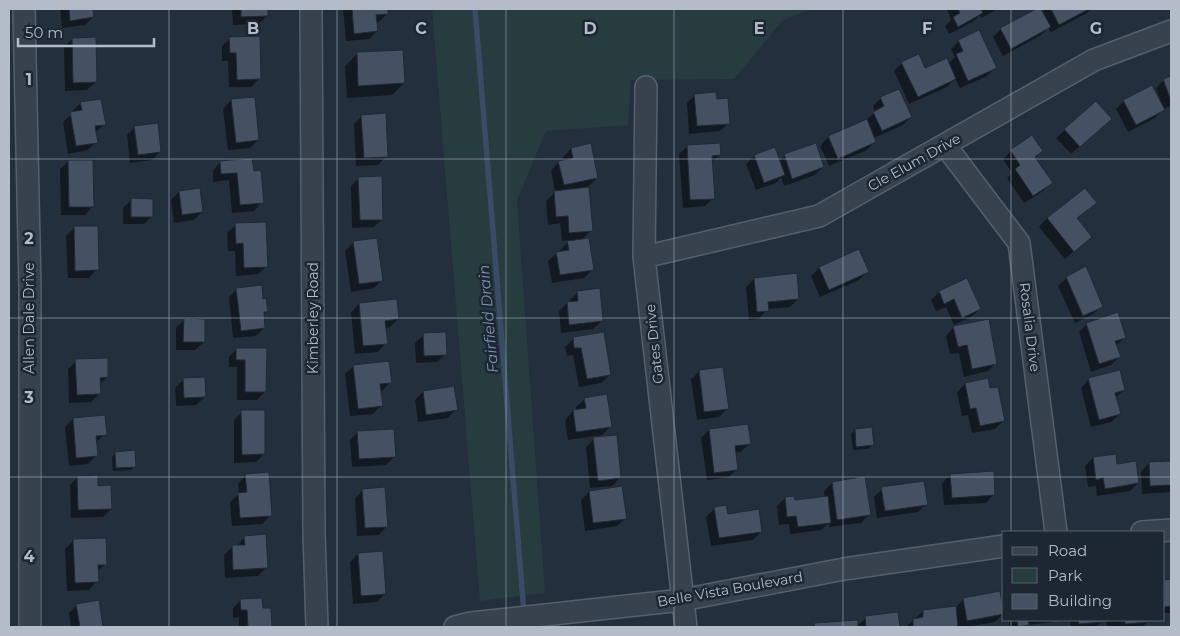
<svg xmlns="http://www.w3.org/2000/svg" width="1180" height="636" viewBox="0 0 1180 636" font-family="Montserrat,sans-serif">
<style>
.green{fill:#263c3f}
.shadow{fill:#0007}
.lines{fill:none;stroke-linecap:round;stroke-linejoin:round}
.stream{stroke:#394c67;stroke-width:5.5}
.building{fill:#455162;stroke:#1f2835}
.street-casing{stroke:#565f6c;stroke-width:24}
.street{stroke:#38414e;stroke-width:21}
.grid{fill:none;stroke:#b4bcc9;stroke-width:1;stroke-opacity:0.55}
.labels{text-anchor:middle;dominant-baseline:central;stroke-width:5;stroke-linejoin:round;paint-order:stroke}
.street-label{font-size:14px;fill:#b4bcc9;stroke:#1d2633}
.water-label{font-size:15px;font-style:italic;fill:#7c92b1;stroke:#1d2633}
.grid-label{font-size:16px;text-anchor:middle;font-weight:bold;fill:#b4bcc9;stroke:#1d2633;stroke-width:5;stroke-linejoin:round;paint-order:stroke}
</style>
<rect width="100%" height="100%" fill="#242f3e"/>
<path class="green" d="M432,9H811L783,20L734,79L631,80L628,125L546,131L517,200L545,593L480,601Z"/>
<path class="shadow" d="M60,9H92L93,17L85,25L62,28Z
M232,9H267V16L259,24L233,25Z
M343,9H387V14L379,22H376L377,31L369,39L346,41Z
M947,9H998L981,18L980,15L974,21L949,34L945,26L951,20Z
M1038,9L1041,13L1045,9H1091L1087,13L1051,32L1048,28L1041,35L1003,56L993,37L1001,29Z
M230,38L260,78L251,87H229L228,61H222V46Z
M72,39L96,82L87,90L65,91L64,47Z
M959,41L995,68L987,76L960,88L955,79L947,87L909,104L894,71L902,63L925,69L948,64L955,57L951,49Z
M357,54L404,83L392,95L347,98L345,66Z
M1171,78V106L1163,109L1155,118L1128,132L1116,109L1124,101L1160,99L1156,88L1164,80Z
M695,95L715,101L729,123L720,131L689,134L687,103Z
M881,98L911,117L903,125L874,138L875,141L867,150L829,166L820,146L828,137L865,121L875,112L873,106Z
M231,100L258,140L250,148L228,150L223,109Z
M1096,102L1102,127L1071,154L1056,138Z
M81,103L104,124L96,132V142L88,150L68,154L63,122L73,113L72,111Z
M362,116L387,156L378,165L356,166L354,124Z
M135,127L160,152L152,160L130,163L127,135Z
M688,146L720,154L711,163L713,198L705,206L683,208L679,154Z
M571,149L597,178L589,186L579,188L591,230L582,240L592,270L584,278L552,283L548,261L557,253H560V250L570,240L562,241L560,223L548,225L546,201L555,192L551,170L559,162L564,161L563,157Z
M774,149L779,161L785,155L823,167L815,175L784,186L781,177L776,183L756,190L746,164L754,156Z
M1011,151H1042L1035,158L1051,183L1043,191L1024,203L1007,178L1012,173L1003,159Z
M68,161L93,206L85,215H61L60,169Z
M221,162L252,172L262,202L254,211L232,213L229,180L213,182V170Z
M359,178L382,219L374,227L352,228L351,186Z
M199,189L202,212L194,220L174,223L171,200L179,192Z
M131,200L152,216L144,224H123V208Z
M1095,203L1076,219L1090,237L1065,259L1039,227L1047,218Z
M236,225L267,266L258,274L236,276L235,251H228L227,233Z
M74,228L97,269L89,278H68L66,236Z
M354,242L382,280L374,288L351,292L345,251Z
M858,251L867,272L859,280L820,297L811,276L819,268Z
M1067,278L1102,306L1093,314L1075,323L1058,286Z
M754,279L798,299L790,307L767,309L759,319L749,320L746,287Z
M237,289L262,300L266,312L263,315L264,328L256,336L233,338L229,297Z
M578,292L602,321L593,329L561,333L559,311L567,303H570V300Z
M939,292L980,309L971,317L954,325L946,307L936,311L931,300Z
M359,304L398,319L390,327L385,328L386,343L378,352L355,354L351,312Z
M184,320L204,342L195,350H176V328Z
M1087,324L1125,337L1116,346L1119,357L1111,365L1091,372L1079,332Z
M954,327L996,363L988,371L964,377L959,353L950,354L946,336Z
M424,335L446,354L437,362L416,363L415,343Z
M573,339L610,375L601,383L579,387L573,355L567,356L565,347Z
M237,349H265V392L257,400H237V367H229V357Z
M76,361L107,377L99,385V394L91,402L69,403L68,369Z
M354,366L390,382L382,391H380L381,406L373,414L350,416L345,374Z
M700,371L727,409L719,417L697,420L691,379Z
M184,379L205,397L196,405L176,406L175,388Z
M1089,379L1124,390L1115,398L1120,414L1111,422L1091,427L1081,388Z
M987,380L989,390L1004,420L995,429L972,433L968,415L962,416L957,392L965,384Z
M423,392L456,409L448,418L418,422L415,400Z
M585,399L610,427L602,435L568,440L565,420L573,411H577L576,407Z
M242,412L264,454L256,462L234,463V420Z
M73,419L105,434L95,443L96,456L88,464L69,466L65,427Z
M747,425L749,444L741,452L735,453L737,469L729,477L707,480L701,438L709,430Z
M855,430L872,445L868,449L853,450L851,434Z
M358,432L395,456L386,465L352,467L350,440Z
M594,439L620,478L612,486L590,488L586,447Z
M116,453L135,466L131,470L113,471L112,457Z
M1115,455L1116,465L1138,483L1130,491L1097,496L1096,486L1088,487L1085,466L1093,458Z
M1171,462V492L1142,494L1141,472L1149,463Z
M246,475L271,515L262,524L232,526L230,502L239,494L238,484Z
M951,475L994,494L986,503L944,505L942,483Z
M78,477L97,487L111,509L103,517L71,518L70,485Z
M832,483L870,514L861,523L829,527V523L821,530L790,534L789,524L779,525L777,506L785,498L794,502L825,498L824,491Z
M882,489L926,504L918,512L877,518L874,497Z
M363,490L387,526L379,535L357,536L355,498Z
M589,492L626,518L617,526L585,531L581,500Z
M715,508L726,515L761,532L753,540L711,546L706,517Z
M245,537L267,567L258,576L225,578L224,555L232,547L237,546Z
M73,541L105,564L97,572V581L89,590L67,591L65,549Z
M358,554L385,594L377,602L353,604L350,562Z
M1171,580V613H1164V581Z
M241,600L261,610L270,609L271,627H239V617L233,618V608Z
M963,600L1003,614L995,622L966,627H906L923,611L956,607Z
M98,602L102,627H71L69,613L77,605Z
M897,614L898,627H812L815,624L857,626L866,618Z
M1009,620H1054L1052,622L1028,625L1025,627H1009Z
M1060,620H1102V622L1096,627H1070V621L1060,622Z
M1106,620H1147L1148,622L1142,627H1107Z"/>
<g class="lines">
<path class="stream" d="M475,9L524,613"/>
</g>
<path class="building" d="M69,9H93L94,17L70,21Z
M241,9H268V16L241,17Z
M352,9H388V14L376,15L378,31L354,34Z
M958,9H981L983,13L958,27L953,17L960,13Z
M1036,9H1041L1051,27L1011,49L1000,28Z
M1051,9H1089L1059,25Z
M979,30L997,68L968,81L956,54L963,51L958,40Z
M260,36L261,79L237,80L236,53H230L229,37Z
M96,37L97,82L73,83L72,38Z
M403,50L405,83L358,86L357,52Z
M919,54L925,68L947,58L956,79L918,97L901,62Z
M1171,76V101L1163,79Z
M1152,85L1165,110L1136,125L1123,100Z
M899,89L912,117L882,131L873,112L884,106L880,97Z
M716,92L717,99L728,98L730,124L697,126L694,94Z
M255,97L259,140L236,143L231,99Z
M101,99L106,125L95,126L98,143L76,146L70,112L82,110L80,102Z
M1096,101L1112,119L1080,147L1064,129Z
M386,113L388,157L364,158L361,115Z
M867,119L876,142L838,159L828,136Z
M158,123L161,152L138,155L134,126Z
M1032,135L1043,151L1035,157L1053,183L1033,196L1015,169L1020,165L1010,150Z
M591,143L598,178L564,185L558,161L573,158L571,148Z
M720,143L721,155L712,156L715,199L690,200L687,145Z
M816,143L824,167L792,179L784,154Z
M775,147L785,175L764,183L754,155Z
M252,158L254,171L261,170L264,203L240,205L237,173L221,174L220,161Z
M68,160H93L94,207H69Z
M382,176L383,220H360L358,177Z
M589,187L593,231L569,233L568,216L556,217L554,191Z
M200,188L203,212L182,215L179,191Z
M1085,188L1097,203L1077,218L1092,237L1074,252L1047,218Z
M131,198L153,199V217H131Z
M266,222L268,267L244,268L243,243L236,244L235,223Z
M74,226H98L99,270L75,271Z
M377,238L383,281L359,284L353,241Z
M589,238L594,270L560,275L556,252L569,250L567,241Z
M859,249L869,272L829,290L819,267Z
M1086,266L1103,307L1083,316L1066,277Z
M797,273L799,299L768,302L769,311L757,312L754,278Z
M967,278L981,309L962,318L954,299L944,304L939,291Z
M262,285L263,299L266,298L268,312H264L265,328L241,331L236,288Z
M600,288L603,321L569,325L567,302L578,301L577,291Z
M397,299L399,319L385,321L388,344L363,346L359,303Z
M1118,312L1126,338L1115,341L1121,357L1099,364L1086,323Z
M184,318L205,319V342H183Z
M989,319L997,364L972,369L967,345L958,347L953,326Z
M446,332L447,355L424,356L423,333Z
M604,332L611,375L587,379L581,348H574L573,337Z
M236,348H267L266,392H245V360H236Z
M108,358V377L100,378L101,394L77,395L75,359Z
M389,361L392,383L380,384L383,406L358,409L353,365Z
M723,367L729,409L704,412L699,370Z
M1120,370L1125,390L1115,393L1121,414L1099,420L1088,378Z
M205,377L206,397L184,398L183,378Z
M988,378L990,388L998,387L1005,421L980,426L976,408L970,409L965,383Z
M454,386L458,410L426,415L423,391Z
M607,394L612,427L576,432L573,410L586,408L584,398Z
M241,410H265V454L242,455Z
M105,415L107,435L96,436L98,456L76,458L73,418Z
M748,424L751,444L735,446L738,470L714,473L709,429Z
M872,427L874,445L856,447L855,429Z
M394,429L396,457L359,459L357,431Z
M617,435L621,478L598,481L593,437Z
M135,450L136,467L116,468L115,452Z
M1116,454L1117,464L1136,461L1139,483L1105,489L1103,478L1096,480L1093,457Z
M1171,461V485L1150,486L1149,462Z
M994,471L995,495L952,498L950,474Z
M269,472L272,516L240,518L238,493L247,492L245,474Z
M98,475V486L111,485L112,509L78,510L77,476Z
M865,476L871,515L837,520L832,482Z
M924,481L928,505L885,511L881,487Z
M622,486L627,519L593,523L589,491Z
M385,487L388,527L365,528L362,489Z
M794,496L795,500L828,496L831,523L798,527L796,516L787,517L785,497Z
M726,505L728,514L759,509L762,532L719,538L714,507Z
M266,534L268,568L233,570L232,545H245L244,536Z
M106,538L107,565H98L99,582L75,583L73,539Z
M383,551L386,594L361,596L358,553Z
M1171,579V606L1164,607V580Z
M1000,591L1004,614L967,621L963,598Z
M262,598L263,608H271L272,627H248L247,610H241L240,599Z
M99,600L103,627H80L76,604Z
M956,606L958,627H913V619L923,617V610Z
M898,612L900,627H866L865,616Z
M858,620V627H814V623Z
M1017,620H1028L1029,625L1018,627Z
M1078,620H1103V622L1079,624Z
M1115,620H1149V622L1125,624V620Z"/>
<g class="lines">
<defs>
<path id="street" d="M24,9L30,289V627
M311,9L314,533L317,627
M646,87L644,257L686,627
M945,145L1019,243L1056,532
M644,257L819,216L1094,60L1171,31
M1142,532L1171,530
M455,627L471,623L682,600L844,569L1004,546"/>
</defs>
<use href="#street" class="street-casing"/>
<use href="#street" class="street"/>
</g>
<path class="grid" d="M169,9V627M337,9V627M506,9V627M674,9V627M843,9V627M1011,9V532M9,159H1171M9,318H1171M9,477H1171M1011,620V627"/>
<g class="labels">
<g class="street-label">
<text transform="translate(914 162) rotate(-29)">Cle Elum Drive</text>
<text transform="translate(29 318) rotate(-90)">Allen Dale Drive</text>
<text transform="translate(313 318) rotate(-90)">Kimberley Road</text>
<text transform="translate(1030 327) rotate(83)">Rosalia Drive</text>
<text transform="translate(654 344) rotate(-96)">Gates Drive</text>
<text transform="translate(730 589) rotate(-10)">Belle Vista Boulevard</text>
</g>
<g class="water-label">
<text transform="translate(488 319) rotate(-95)">Fairfield Drain</text>
</g>
</g>
<g class="grid-label">
<text x="253" y="34">B</text>
<text x="421" y="34">C</text>
<text x="590" y="34">D</text>
<text x="759" y="34">E</text>
<text x="927" y="34">F</text>
<text x="1096" y="34">G</text>
<text x="29" y="85">1</text>
<text x="29" y="244">2</text>
<text x="29" y="403">3</text>
<text x="29" y="562">4</text>
</g>
<rect width="1180" height="636" fill="none" stroke="#b4bcc9" stroke-width="20"/>
<rect x="1002" y="531" width="162" height="90" fill="#1d2633" stroke="#59626f"/>
<rect x="1012" y="547" width="25" height="8" fill="#38414e" stroke="#59626f"/>
<text x="1048" y="556" font-size="15" fill="#b4bcc9">Road</text>
<rect x="1012" y="568" width="25" height="15" fill="#263c3f" stroke="#59626f"/>
<text x="1048" y="581" font-size="15" fill="#b4bcc9">Park</text>
<rect x="1012" y="594" width="25" height="15" fill="#455162" stroke="#59626f"/>
<text x="1048" y="606" font-size="15" fill="#b4bcc9">Building</text>
<path d="M18 38v8h136v-8" fill="none" stroke="#b4bcc9" stroke-width="2.5"/>
<text x="25" y="38" font-size="15" fill="#b4bcc9" stroke="#1d2633" stroke-width="4" paint-order="stroke">50 m</text>
</svg>
